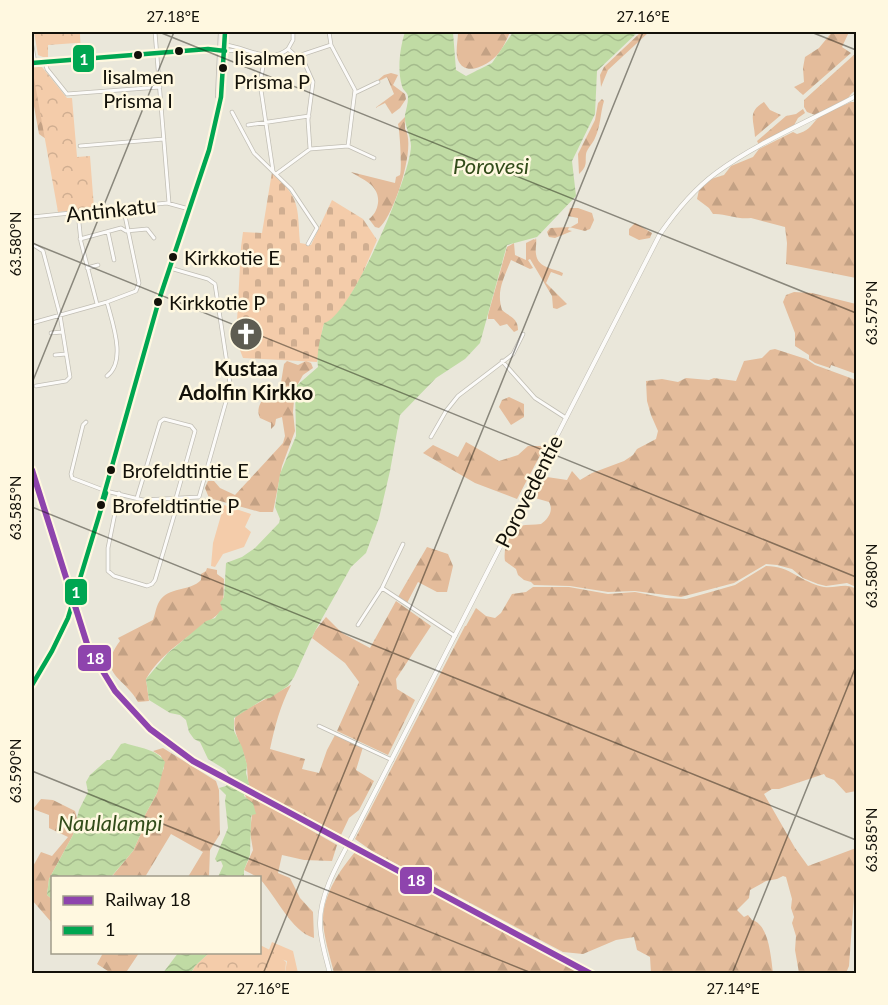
<svg xmlns="http://www.w3.org/2000/svg" width="888" height="1005" viewBox="0 0 888 1005" font-family="Lato,sans-serif">
<style>
.grass{fill:#f4ccaa}
.forest{fill:url(#forest-firs)}
.cemetery{fill:url(#cemetery-stones)}
.park{fill:url(#park-crowns)}
.water{fill:url(#water-waves)}
.lines{fill:none;stroke-linecap:round;stroke-linejoin:round}
.minor-casing{stroke:#c1beb4;stroke-width:4.5}
.tertiary-casing{stroke:#c1beb4;stroke-width:5}
.secondary-casing{stroke:#c1beb4;stroke-width:6}
.minor{stroke:#fcfbf9;stroke-width:3}
.tertiary{stroke:#fcfbf9;stroke-width:4}
.secondary{stroke:#efece5;stroke-width:4.5}
.rail-casing{stroke:#c4c2bf;stroke-width:4}
.rail{stroke:#fff8e0;stroke-width:1.5;stroke-dasharray:4.5;stroke-linecap:butt}
.bus-1-casing{stroke:#fff8e0;stroke-width:9}
.bus-1{stroke:#00a651;stroke-width:4.5}
.rail-1-casing{stroke:#fff8e0;stroke-width:10}
.rail-1{stroke:#8e44ad;stroke-width:6}
.ticks{fill:none;stroke:#131109;stroke-width:1.5;stroke-opacity:0.45}
.bus-dot{fill:#131109;stroke:#fff8e0;stroke-width:2}
.labels{text-anchor:middle;dominant-baseline:central;stroke-width:5;stroke-linejoin:round;paint-order:stroke}
.bus-label{font-size:20px;fill:#131109;stroke:#fff8e0;text-anchor:start}
.street-label{font-size:21px;fill:#131109;stroke:#fff8e0}
.poi-label{font-size:21px;font-weight:bold;fill:#131109;stroke:#fff8e0}
.water-label{font-size:22px;font-style:italic;fill:#324c1a;stroke:#fff8e0}
.line-badge{stroke:#fff8e0;stroke-width:2}
.badge-label{font-size:16px;text-anchor:middle;font-weight:bold;fill:#fff}
.neatline{fill:none;stroke:#131109;stroke-width:2}
.ticks-label{font-size:15px;text-anchor:middle;fill:#131109}
</style>
<defs>
<pattern id="forest-firs" width="22" height="20" patternUnits="userSpaceOnUse" patternTransform="scale(1.5)"><rect width="22" height="20" fill="#e4bc9b"/><path d="M5 1l3.5 6h-7zM16 11l3.5 6h-7z" fill="#c3a184"/></pattern>
<pattern id="cemetery-stones" width="16" height="16" patternUnits="userSpaceOnUse" patternTransform="scale(1.5)"><rect width="16" height="16" fill="#f4ccaa"/><path d="M2 7V4a2 2 0 0 1 4 0v3zM10 15v-3a2 2 0 0 1 4 0v3z" fill="#d0ae91"/></pattern>
<pattern id="park-crowns" width="20" height="18" patternUnits="userSpaceOnUse" patternTransform="scale(1.5)"><rect width="20" height="18" fill="#f4ccaa"/><path d="M2 6a3 3 0 1 1 6 0M12 15a3 3 0 1 1 6 0" fill="none" stroke="#d0ae91"/></pattern>
<pattern id="water-waves" width="16" height="10" patternUnits="userSpaceOnUse" patternTransform="scale(1.5)"><rect width="16" height="10" fill="#c0dba4"/><path d="M0 5q4-4 8 0t8 0" fill="none" stroke="#a4bb8c"/></pattern>
</defs>
<rect width="100%" height="100%" fill="#eae7da"/>
<path class="grass" d="M224,505L251,514L245,527L251,532L244,547L223,554L215,567L211,566L213,543Z
M272,942L293,951L298,973H285L287,961L267,955Z"/>
<path class="forest" d="M458,32H510C507,39 504,46 499,53C491,63 466,79 458,60C455,52 458,41 458,32Z
M641,32H649L608,70L601,87L600,75L604,67Z
M832,32H849L842,47L851,53L803,95L794,87L804,82L803,68L805,57L819,48Z
M856,53V90L852,93L848,98L815,115L807,112L804,107V100Z
M32,67L36,69L46,139L39,134L32,95Z
M391,73L398,75L393,85L405,94L406,99L400,108L392,114L385,103L375,108L394,94L387,77L379,81L378,80L384,75Z
M602,99L604,101C600,114 601,125 595,138C593,143 587,149 586,154C585,163 588,165 579,174L578,154L595,120L598,103Z
M764,102L770,110L781,115L755,137C754,120 747,112 764,102Z
M851,102H856V278L786,264L787,243L785,227L751,218C738,220 725,213 713,214L709,208L697,199L699,190L711,179L724,175L731,166L753,157L759,149L793,132L797,134C808,131 810,127 816,120C822,114 842,106 851,102Z
M803,109L805,113L798,118L793,127L759,145L757,141L786,116L796,114Z
M405,117V129C417,145 394,216 379,228L375,227L369,219C374,215 377,210 378,203C380,185 363,180 351,172L395,183L396,177L400,175C402,168 400,132 398,124Z
M570,208H578L592,213L594,220L590,229L585,231L569,227L568,230L572,231L555,238L549,237L547,232L550,228L571,227L578,223V218L568,216Z
M635,223L652,233L650,238L639,240L629,235V229Z
M536,238C537,244 535,248 536,254C538,269 554,268 563,273L562,276L551,272L546,283L567,304L557,309L553,308L552,296L530,259L528,260L533,268L530,269L511,260C504,278 496,291 502,310C510,317 518,318 518,330L514,332L507,324L500,326L494,319H488V315L507,247L514,243L515,255L526,260V243L534,239L535,240Z
M794,292L812,293L856,304V374L831,365L830,368L815,363L809,359V355L795,346V333L783,302L786,295Z
M775,349L806,359L815,365L856,380V587L847,583L826,586L818,584L803,578L792,569L777,565L766,564L734,583L681,597L635,591L608,592L570,586L534,585L531,582L524,580L518,575L516,569L505,561C503,550 508,531 520,526C527,524 534,525 541,524C548,519 554,511 549,502L528,496L532,488V491H535L542,480L547,477L567,480L572,471L580,480L592,473L624,461L633,455L637,449L656,439L658,431L651,415L647,401L646,381L662,379L678,382L686,378L709,380L714,378L736,381L744,361L762,358L770,350Z
M287,361L298,365L306,361L311,363L313,368L303,375L295,389L293,412L295,431L282,466L273,512H260L209,498L205,488L208,481H214L220,488L235,495L283,443L285,436L282,417L276,419L275,425L271,429V423L260,418C256,410 260,402 266,395H279L284,364Z
M509,397L524,404V417L511,425L499,407L502,400Z
M466,442L499,461L518,455L528,446H545L517,499L475,483L423,453L433,445L458,457Z
M427,547L448,554L453,566L447,592H437L418,582L407,603L398,597Z
M766,566C791,566 800,582 824,587C835,589 846,582 856,589V791L846,793L834,780L826,777L824,774L779,789H772L764,794L795,848L808,866L856,848V889L854,898L849,966L846,973H799L795,950L796,936L792,923L794,917L791,908L792,899L786,877L783,876L777,879L766,881L750,890L749,898L737,910L744,917L748,915L752,920C769,924 771,958 773,973H651L650,957L637,950L634,937L616,940L583,954L563,952L372,851L355,839L465,626H466L476,608L486,616L495,618L501,613L512,594L526,592L533,587H569L608,594L635,592L666,598L686,599L735,585Z
M207,568L217,570V574L224,579L223,610C198,632 164,648 146,679L149,701L138,702C125,677 95,674 120,641L118,638L153,620C155,615 156,607 159,602C168,586 190,592 201,580V574L206,571Z
M396,601L431,626L396,679L397,689L415,700L388,755L337,731L359,682L345,663L312,638L315,631L326,617L342,633L370,648Z
M291,685C280,706 275,726 270,749L305,759L302,769L319,773L327,750L335,735L363,747L356,770L374,781L359,810L349,818L341,835L249,786C247,778 248,769 246,762C243,746 230,731 236,715Z
M163,748L216,781L219,790L220,834L210,850L209,877H188L203,852L171,834L145,877H120L113,875L133,851L142,831L145,815L157,793L160,776L164,768L161,756L153,751Z
M244,792L337,845L332,861L304,860L282,855L278,873L290,878L300,898L313,912L314,938C291,931 276,896 260,879C257,876 249,873 244,870L253,850L250,832L252,814Z
M41,799L53,800L75,811L77,818L73,835L49,879L47,895L52,899V923L32,900V868L41,852L52,856L68,837L49,828V815L33,809Z
M355,852L583,973H334C330,956 323,936 323,918C324,893 340,870 355,852Z
M103,953V952L139,953L125,974L111,973L97,964Z"/>
<path class="cemetery" d="M272,172C301,200 297,205 300,243L311,245L332,200L363,219L377,240L361,277L341,311L323,326L317,362L243,358L236,340L241,247L243,232L262,233Z"/>
<path class="park" d="M34,32H71L80,34L81,55H77L76,43L48,45V57H43L38,55Z
M32,67H42L67,98H72L77,157L90,156L94,208L58,212Z
M260,945L274,952L286,962L285,973L191,974L195,966L209,953L260,952Z"/>
<path class="water" d="M405,32H453L456,70L466,76L492,63L513,32H638L597,71L595,114L572,161L576,196L537,237L507,245L480,343L465,359L436,378L400,415L390,471L379,518L366,553L351,567L315,631L294,677L288,686L270,698L264,699L234,718V731L242,747L247,765L246,773L249,784L244,796L253,803L256,814L252,815L251,817L250,855L244,870V877H218L223,866L221,861L217,862L215,859L228,828L225,801L226,795L219,788L226,786L231,779L226,770L208,759L200,742L194,739L189,732L186,720L180,715L170,713L149,700L146,679L168,653L206,621L215,618L220,611L223,610L220,603L224,597L226,563L242,557L255,548L279,523L280,519L275,507L280,474L296,436L295,387L318,367C316,352 321,337 324,323C351,317 411,174 411,146C411,135 404,126 405,115C406,109 408,104 408,97C408,92 403,91 402,86C397,70 400,47 405,32Z
M125,743C139,748 157,749 165,762L157,793L145,815L142,831L133,851L111,877L52,878V899L47,895L49,879L73,835L79,810L88,792L86,782L90,775L107,760H110L121,744Z
M178,953V952L209,953L195,966L191,973H163Z"/>
<g class="lines">
<defs>
<path id="minor" d="M155,32L169,203
M225,45C247,47 269,65 288,49L296,56L301,55L331,45
M32,46L35,63
M288,49L293,40V32
M225,51L241,50
M301,55L313,82L308,120L310,149
M265,56L260,83L273,171
M45,62L47,69L67,94L160,87
M355,93L378,82
M232,112L254,153L291,189L317,228L308,244
M248,125L309,116
M80,146L164,139
M348,146L374,158
M276,174L310,149L348,146L355,90L331,45L329,32
M78,213L81,242L97,304
M32,217L167,203L189,209
M108,232L114,260
M80,239L121,228L126,231L147,229L154,238
M32,244L43,251L60,315L70,377L66,381L36,386
M87,268L98,265
M107,302C112,322 127,361 107,376
M32,323L107,302L136,291L139,283L123,206
M51,333L62,332
M55,355L66,354
M502,361L535,398L566,418
M86,422L83,425L71,474L72,478L106,491L143,500L199,497L227,398L230,384L228,370L215,284L208,279L170,268
M431,437L446,411L458,396L513,354L523,334
M119,493L108,548V571L114,576L147,586L152,584L155,580L179,499
M137,498L160,422L164,419L191,426L195,431L176,498
M382,588L455,636
M358,625L382,588L403,544
M319,726L392,760"/>
<path id="tertiary" d="M32,63L208,49L221,51
M330,974C326,957 320,940 320,923C320,892 340,860 354,833L660,234C676,211 693,190 716,173C758,142 810,121 856,96"/>
<path id="secondary" d="M218,96L221,32
M101,505L104,490L159,300L209,150L221,97L225,32
M32,685L52,651L68,618L102,504"/>
</defs>
<use href="#minor" class="minor-casing"/>
<use href="#tertiary" class="tertiary-casing"/>
<use href="#secondary" class="secondary-casing"/>
<use href="#minor" class="minor"/>
<use href="#tertiary" class="tertiary"/>
<use href="#secondary" class="secondary"/>
<defs>
<path id="rail" d="M32,478L43,507"/>
</defs>
<use href="#rail" class="rail-casing"/>
<use href="#rail" class="rail"/>
<defs>
<path id="bus-1" d="M32,63L208,49L225,51
M101,505L159,300L209,150L221,97L225,32
M32,685L52,651L68,618L106,493"/>
</defs>
<use href="#bus-1" class="bus-1-casing"/>
<use href="#bus-1" class="bus-1"/>
<defs>
<path id="rail-1" d="M32,470L88,647L115,691L150,729L193,761L591,974"/>
</defs>
<use href="#rail-1" class="rail-1-casing"/>
<use href="#rail-1" class="rail-1"/>
</g>
<path class="ticks" d="M159,32L856,313M811,32L856,50M32,243L856,577M32,383L174,32M32,507L856,840M32,771L534,974M263,974L643,32M732,974L856,666"/>
<defs>
<symbol id="church-disc" viewBox="-11 -11 22 22"><circle r="9.5" fill="#5e5c52" stroke="#fff8e0"/><path d="M-1.2-6h2.4v3.5h3.3v2.4h-3.3V6h-2.4V-.1h-3.3v-2.4h3.3Z" fill="#fff"/></symbol>
</defs>
<g fill-rule="evenodd">
<use href="#church-disc" x="227" y="315" width="38" height="38"/>
</g>
<g class="bus-dot">
<circle cx="179" cy="51" r="5"/>
<circle cx="138" cy="55" r="5"/>
<circle cx="223" cy="68" r="5"/>
<circle cx="173" cy="257" r="5"/>
<circle cx="158" cy="302" r="5"/>
<circle cx="111" cy="470" r="5"/>
<circle cx="101" cy="505" r="5"/>
</g>
<g class="labels">
<g class="bus-label">
<text x="234" y="57">Iisalmen<tspan x="234" dy="24">Prisma P</tspan></text>
<text x="138" y="76" text-anchor="middle">Iisalmen<tspan x="138" dy="24">Prisma I</tspan></text>
<text x="184" y="257">Kirkkotie E</text>
<text x="169" y="302">Kirkkotie P</text>
<text x="122" y="470">Brofeldtintie E</text>
<text x="112" y="505">Brofeldtintie P</text>
</g>
<g class="street-label">
<text transform="translate(111 209) rotate(-6)">Antinkatu</text>
<text transform="translate(528 491) rotate(-63)">Porovedentie</text>
</g>
<g class="poi-label">
<text x="246" y="367">Kustaa<tspan x="246" dy="24">Adolfin Kirkko</tspan></text>
</g>
<g class="water-label">
<text x="491" y="165">Porovesi</text>
<text x="110" y="822">Naulalampi</text>
</g>
</g>
<g class="line-badge">
<rect x="72" y="44" width="23" height="29" rx="6" fill="#00a651"/>
<rect x="64" y="578" width="24" height="28" rx="6" fill="#00a651"/>
<rect x="77" y="644" width="35" height="28" rx="6" fill="#8e44ad"/>
<rect x="399" y="866" width="34" height="29" rx="6" fill="#8e44ad"/>
</g>
<g class="badge-label">
<text x="84" y="65">1</text>
<text x="76" y="598">1</text>
<text x="95" y="664">18</text>
<text x="416" y="886">18</text>
</g>
<rect width="888" height="1005" fill="none" stroke="#fff8e0" stroke-width="66"/>
<rect x="51" y="876" width="210" height="78" fill="#fff8e0" stroke="#a19c8a" stroke-width="1.5"/>
<rect x="63" y="896" width="30" height="9" fill="#8e44ad" stroke="#a19c8a" stroke-width="1.5"/>
<text x="105" y="906" font-size="18" fill="#131109">Railway 18</text>
<rect x="63" y="926" width="30" height="9" fill="#00a651" stroke="#a19c8a" stroke-width="1.5"/>
<text x="105" y="936" font-size="18" fill="#131109">1</text>
<rect x="33" y="33" width="822" height="939" class="neatline"/>
<g class="ticks-label">
<text x="173" y="22">27.18°E</text>
<text x="643" y="22">27.16°E</text>
<text transform="translate(16 244) rotate(-90)" y="5">63.580°N</text>
<text transform="translate(872 313) rotate(-90)" y="5">63.575°N</text>
<text transform="translate(16 508) rotate(-90)" y="5">63.585°N</text>
<text transform="translate(872 576) rotate(-90)" y="5">63.580°N</text>
<text transform="translate(16 771) rotate(-90)" y="5">63.590°N</text>
<text transform="translate(872 840) rotate(-90)" y="5">63.585°N</text>
<text x="263" y="994">27.16°E</text>
<text x="733" y="994">27.14°E</text>
</g>
</svg>
